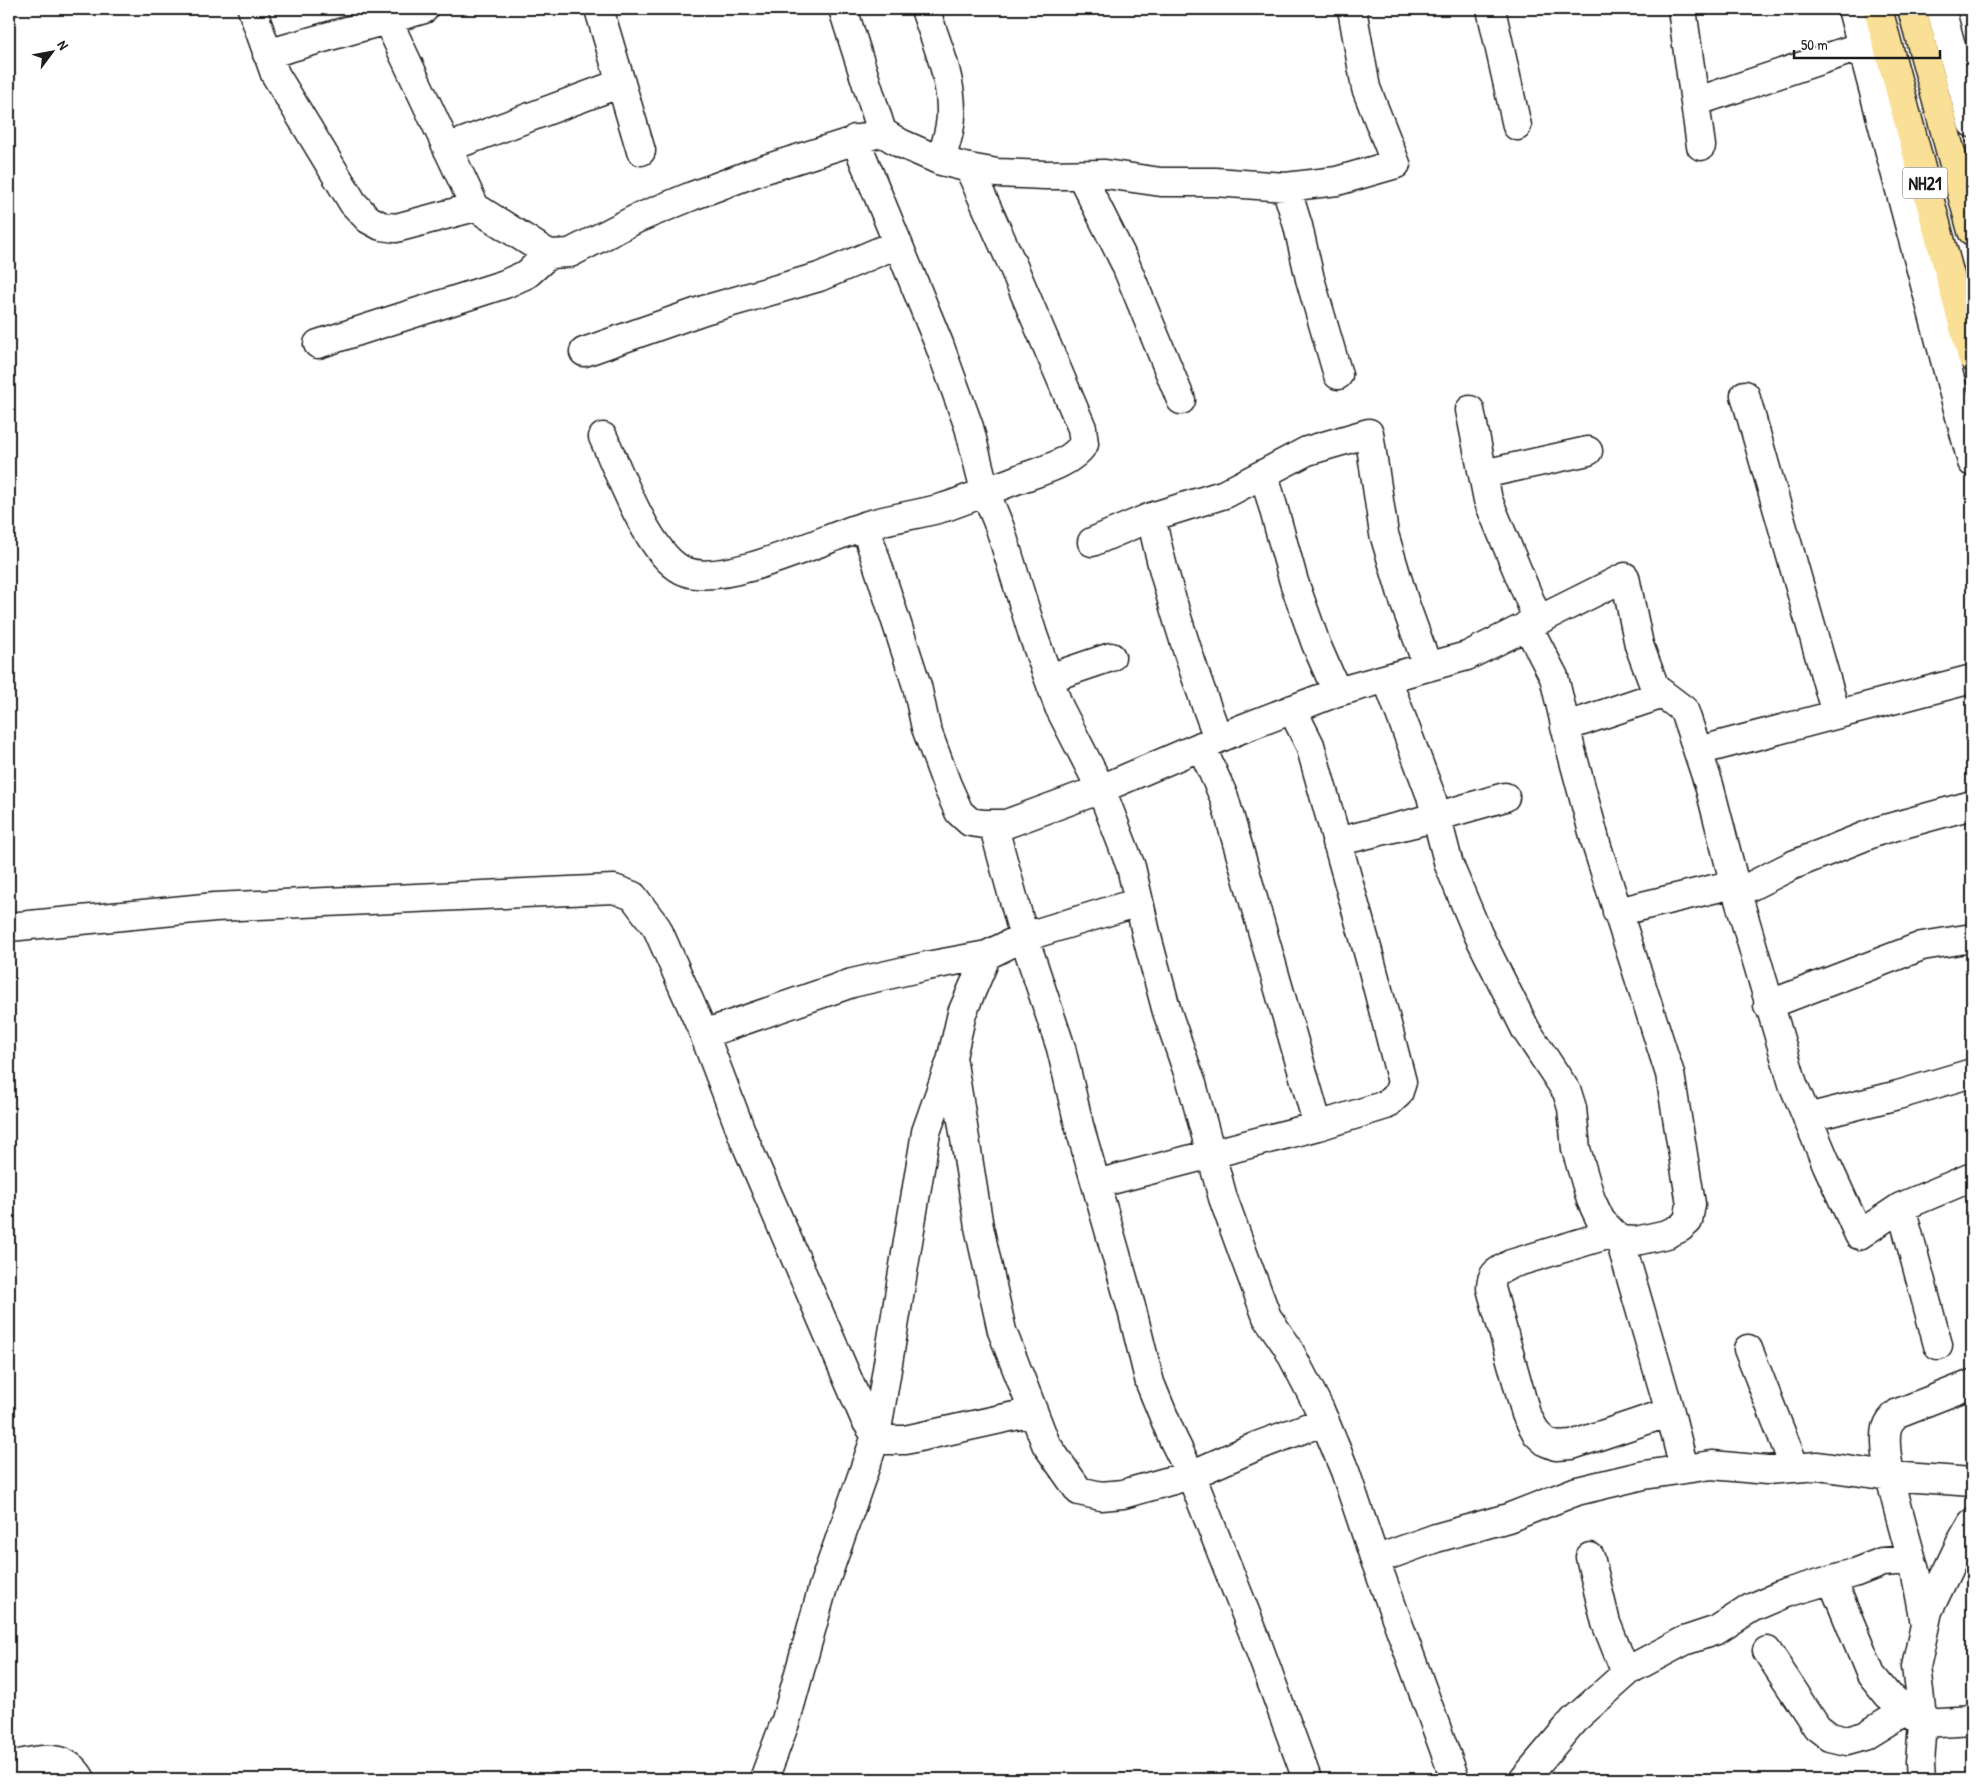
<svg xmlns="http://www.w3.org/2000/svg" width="1981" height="1788" viewBox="0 0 1981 1788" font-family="'Patrick Hand',sans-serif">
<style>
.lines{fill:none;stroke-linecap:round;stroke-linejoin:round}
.minor-casing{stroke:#1c1c1c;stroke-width:31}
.highway-casing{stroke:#1c1c1c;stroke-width:31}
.minor{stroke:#fff;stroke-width:28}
.highway{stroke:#fadf96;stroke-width:28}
.labels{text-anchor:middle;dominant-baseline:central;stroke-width:4;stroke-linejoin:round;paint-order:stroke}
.shield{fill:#fff;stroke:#606060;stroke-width:1}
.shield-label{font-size:18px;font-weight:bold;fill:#1c1c1c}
</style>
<rect width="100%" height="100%" fill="#fff"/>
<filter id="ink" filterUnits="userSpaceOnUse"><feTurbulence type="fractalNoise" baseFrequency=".02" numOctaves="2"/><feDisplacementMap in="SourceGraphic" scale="10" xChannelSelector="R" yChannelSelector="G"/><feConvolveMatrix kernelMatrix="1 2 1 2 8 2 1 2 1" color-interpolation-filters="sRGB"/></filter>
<g filter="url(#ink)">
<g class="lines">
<defs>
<path id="minor" d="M252,9L275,74L353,203L368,219L381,226L396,228L475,207L549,254L570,253L636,219L692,196L759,171L882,132L900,143L941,161L969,168L997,173L1045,175L1105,174L1161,182H1215L1286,187L1337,181L1396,164L1366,88L1352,9
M599,9L641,151
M843,9L882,132
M925,9C936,42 951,75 951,111C952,127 945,145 941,161
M1491,9L1517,126
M1682,9L1701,146
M1852,9L1972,462
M1941,9L1972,123
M387,19L475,207
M267,54L424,9
M1695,102L1862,46
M855,139L939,344L969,427L985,491L1000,528L1033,635L1059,707L1101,789L1131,867L1147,937L1167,1012L1192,1084L1223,1198L1243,1253L1267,1317L1287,1346L1320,1410L1345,1471L1375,1560L1455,1779
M447,148L621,83
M1081,175L1125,263L1181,400
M1286,187L1298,226L1310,279L1338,375
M318,344L505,284L527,274L549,254
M584,352L704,310L819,277L897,244
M1745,395L1836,714
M1470,410L1488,500L1538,620
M603,437C619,471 650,560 687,572C727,586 823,539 864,526C890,518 918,515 945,507C969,499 992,489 1016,480C1040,471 1069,465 1084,444L1082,428L1013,266L969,168
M1264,474L1294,582L1316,644L1337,692
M1483,474L1588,451
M1151,517C1167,593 1191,666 1218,738
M865,526L917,686L926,728L947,785L959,812L970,822L984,824H1006L1101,789L1241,729L1337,692L1467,656L1625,577L1639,645L1655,688L1684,710L1709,785L1737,893L1793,1084L1827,1165L1859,1235L1901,1207L1972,1177
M1092,542L1151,517L1225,494L1307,451L1369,433L1384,534L1405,604L1428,667
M1049,678L1111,657
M1387,679L1431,796L1449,865L1478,934L1526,1030L1567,1092L1572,1108L1576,1149L1591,1200L1601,1221L1620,1240L1636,1241L1667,1234L1680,1228L1688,1221L1691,1204L1670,1074L1597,847L1571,750L1554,677L1527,625
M1292,709L1310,745L1370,959L1402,1082L1398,1094L1386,1105L1318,1126
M1565,727L1663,694
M1698,751L1972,679
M993,824L1024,937L1061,1048L1079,1125L1132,1310L1150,1383L1173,1439L1191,1475L1255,1637L1307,1779
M1336,842L1414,823L1505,797
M1737,893L1793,865L1878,831L1972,805
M1139,902L1024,937L987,955L962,1013L952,1057L979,1227L1002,1331L1046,1444L1079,1491L1101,1496L1123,1494L1191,1475L1257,1446L1325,1421
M1617,912L1734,884
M9,927L215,907L614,889L633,896L657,928L704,1034L744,1139L865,1419L876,1436L887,1440H905L1033,1412
M1768,1005L1922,946L1972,938
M704,1034L852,983L927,966L987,955
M1807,1118L1898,1095L1972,1073
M1096,1184L1318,1126L1224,797L1201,746
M1901,1207L1938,1345
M1613,1233L1511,1264C1499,1271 1491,1272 1491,1288L1526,1414L1537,1434L1546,1442L1556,1446L1572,1445L1670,1412
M1620,1240L1670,1412L1684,1469
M1748,1349L1795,1468
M1590,1557L1606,1623L1626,1673
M1375,1560L1436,1538L1508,1518L1577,1491L1644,1475L1712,1465L1767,1470L1818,1466L1890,1476L1972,1482
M1832,1580L1871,1675L1888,1696L1923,1723L1972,1720
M1925,1624C1922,1607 1919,1589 1915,1571C1907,1540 1880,1456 1887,1428C1889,1421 1893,1417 1898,1413L1972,1384
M1767,1651L1817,1727L1830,1737L1847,1741L1865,1736L1907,1710
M9,1766C36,1761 64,1750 81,1779
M764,1779L786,1720L823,1587L876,1436L926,1132L951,1061
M1524,1779L1574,1720L1631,1669L1684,1641L1717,1630L1751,1608L1786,1593L1854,1573L1882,1562L1912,1560
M1921,1779L1920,1763L1923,1723L1916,1667L1928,1611L1961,1542L1972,1523"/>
<path id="highway" d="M1878,9L1972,357
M1912,9L1972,231"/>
</defs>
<use href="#minor" class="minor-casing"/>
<use href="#highway" class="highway-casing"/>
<use href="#minor" class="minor"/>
<use href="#highway" class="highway"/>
</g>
</g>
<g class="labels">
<rect class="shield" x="1902.5" y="167.5" width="45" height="31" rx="4"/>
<g class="shield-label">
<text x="1925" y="183">NH21</text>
</g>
</g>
<rect width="1981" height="1788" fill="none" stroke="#fff" stroke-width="30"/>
<rect x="15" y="15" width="1951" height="1758" fill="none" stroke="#1c1c1c" stroke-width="2" filter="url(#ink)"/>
<g transform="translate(52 52) rotate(58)" stroke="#ffffff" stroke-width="4" paint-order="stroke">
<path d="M0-4L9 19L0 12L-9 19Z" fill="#1c1c1c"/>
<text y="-8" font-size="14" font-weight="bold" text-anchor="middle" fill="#1c1c1c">N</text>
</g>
<path d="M1794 50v8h146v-8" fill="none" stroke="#1c1c1c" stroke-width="2.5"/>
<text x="1801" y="50" font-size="15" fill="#1c1c1c" stroke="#ffffff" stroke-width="4" paint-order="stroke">50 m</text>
</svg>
